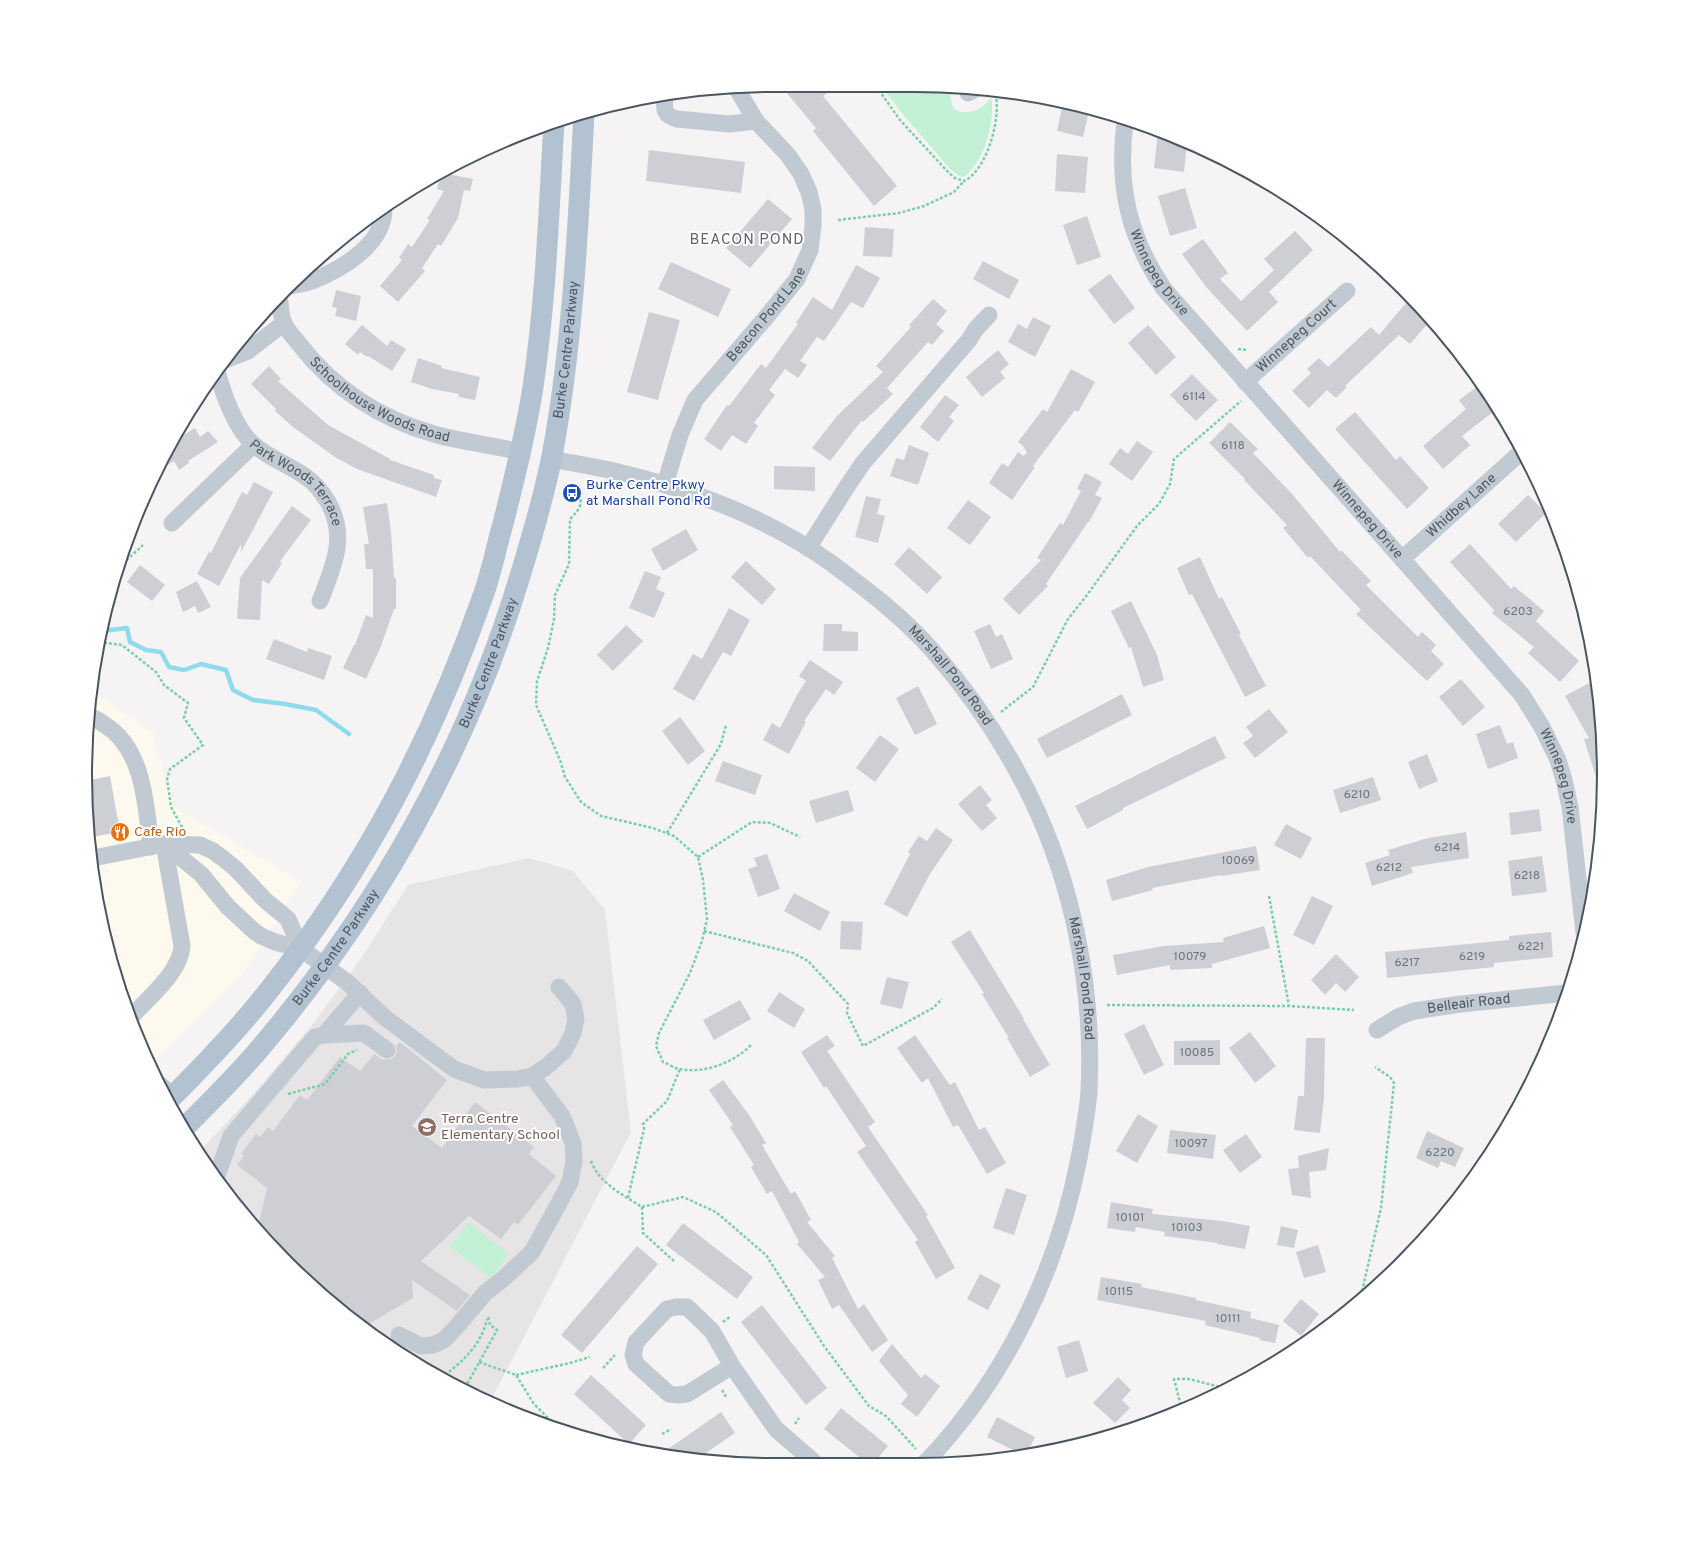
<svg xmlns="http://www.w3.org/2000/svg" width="1689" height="1550" viewBox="0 0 1689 1550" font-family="Overpass,sans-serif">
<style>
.commercial{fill:#fdf9ef}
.education{fill:#e6e4e5}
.green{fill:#c3f1d5}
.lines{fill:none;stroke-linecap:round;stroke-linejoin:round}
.stream{stroke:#90daee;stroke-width:4.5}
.building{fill:#cdcfd5}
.path{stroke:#7ad0a6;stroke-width:2.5;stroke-dasharray:3 2;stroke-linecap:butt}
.minor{stroke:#c1cad2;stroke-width:17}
.major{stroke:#b3c2d1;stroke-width:21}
.labels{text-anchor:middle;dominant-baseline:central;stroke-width:4;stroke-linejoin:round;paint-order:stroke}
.number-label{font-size:12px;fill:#6b747e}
.street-label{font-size:14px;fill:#4a5661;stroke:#fff}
.transit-label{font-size:14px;fill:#164399;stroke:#fff;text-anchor:start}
.food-label{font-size:14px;fill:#c56008;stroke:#fff;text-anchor:start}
.education-label{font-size:14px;fill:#785e54;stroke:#fff;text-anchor:start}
.neighbourhood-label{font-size:15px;letter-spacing:1px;fill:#5f6368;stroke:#fff}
.rim{fill:none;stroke:#4a5661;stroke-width:2}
</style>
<rect width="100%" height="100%" fill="#f5f3f3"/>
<path class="commercial" d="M91,690L153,733L173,807L301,881L242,975L150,1065L138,1039L98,910L85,775Z"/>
<path class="education" d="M529,858L573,871L605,910L631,1132L491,1400L430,1373L320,1294L227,1195L199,1152L256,1091L312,1025L362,957L408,885Z"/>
<path class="green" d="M881,86H951C951,93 950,103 954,108C956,111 959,111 962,112C975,113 984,108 991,97C996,120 984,163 964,177L959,176L950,169L901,112Z
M468,1222L509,1254L491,1278L450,1246Z"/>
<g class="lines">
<path class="stream" d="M102,631L127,628L130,642L146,650L161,652L169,667L184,670L201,664L226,670L233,690L253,700L285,704L316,710L349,734"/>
</g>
<path class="building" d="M780,85H821L827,93L823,96L897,186L874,206L813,131L816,128Z
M1063,103L1089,111L1083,137L1057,131Z
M1158,132L1178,138L1187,143L1184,172L1154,168Z
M649,150L745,162L741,193L646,181Z
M1057,154L1088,157L1085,193L1055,191Z
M443,173L473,179L470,191L464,190L458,218L441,246L438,244L422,268L425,271L398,302L380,286L402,260L399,258L408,244L412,247L430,220L427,219L444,191L437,189L441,174Z
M1185,188L1197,228L1170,236L1158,196Z
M768,199L792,219L750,268L726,248Z
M1087,216L1101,257L1077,265L1063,225Z
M865,227L894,229L892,257L863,256Z
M1295,231L1313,250L1269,292L1278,302L1247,331L1207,288L1182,254L1203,239L1228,273L1220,279L1241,301L1274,270L1264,259Z
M983,261L1019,280L1009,299L973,279Z
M671,262L731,289L718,317L658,289Z
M856,265L880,278L863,308L851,302L824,341L817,337L800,361L807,365L798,378L785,369L769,390L775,395L754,423L758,426L746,444L732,435L721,451L704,439L727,405L729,406L761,364L766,368L798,324L796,323L813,297L832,310Z
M1110,274L1135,308L1114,324L1088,290Z
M336,290L361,296L356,321L335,316L337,308L332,307Z
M933,299L947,311L936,324L944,331L932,345L928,342L887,388L893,394L863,422L862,420L830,461L812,448L837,416L883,372L876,366L911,327L909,325Z
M1406,303L1413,309L1417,305L1430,321L1410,344L1399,335L1345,386L1347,387L1336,398L1327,390L1309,408L1292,391L1311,373L1307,369L1319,358L1328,367L1371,327L1379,335Z
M649,312L680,320L658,400L627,392Z
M1033,317L1051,326L1035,357L1008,342L1018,324L1027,329Z
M362,325L387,346L391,340L406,349L392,371L368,356L367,357L360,352L358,355L345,344Z
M1148,325L1176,357L1156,375L1128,343Z
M998,350L1009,364L1000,372L1005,378L982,397L966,377Z
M418,358L442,366L441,368L480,377L475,400L459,397V394L432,389L411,382Z
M269,366L281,379L278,381L328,425L390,459V460L434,475V478L442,480L436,497L357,469L335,457L293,427L275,411L276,409L251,384Z
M1071,369L1095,382L1078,412L1075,410L1033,466L1035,467L1012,500L989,483L1002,463L1008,467L1018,452L1023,456L1027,453L1023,446L1018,442L1043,409L1047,412Z
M1192,374L1218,400L1196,421L1170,395Z
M1481,384L1488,392L1497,409L1462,436L1470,445L1443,469L1423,446L1466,409L1459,400Z
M945,395L959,405L949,417L954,421L938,442L920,427Z
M1355,412L1396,460L1400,456L1429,488L1407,509L1335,429Z
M1230,422L1258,449L1253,453L1293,495L1340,552L1341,550L1371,581L1366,585L1418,637L1422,632L1436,645L1431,651L1444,664L1427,681L1356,614L1361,610L1310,556L1308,558L1283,528L1287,525L1244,480L1245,479L1209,443Z
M195,428L200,437L208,431L218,442L188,461L189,463L179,470L174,461L155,473L174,441Z
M1137,441L1153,452L1132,481L1109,464L1120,448L1128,454Z
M909,445L929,453L918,485L890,476L896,458L904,460Z
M774,466L815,467V491L774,489Z
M1085,473L1102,482L1095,495L1102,498L1089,522H1088L1046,584L1048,586L1019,615L1003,599L1041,560L1037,558L1060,523L1063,525L1081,491L1077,489Z
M254,482L273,492L241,552V544L219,586L197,574L209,552L211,553L242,492L247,495Z
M1528,495L1546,513L1516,542L1498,524Z
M866,496L881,499L877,514L885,516L878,543L855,537Z
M968,500L991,517L970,545L947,528Z
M387,503L391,532L394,578H396V609H394L381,646L366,679L343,668L354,645H355L366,615L373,618V569H366L364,544H369L363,507Z
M292,506L311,520L280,561L282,563L269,584L262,580L260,620L237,619L240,578Z
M686,529L698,550L663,571L651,549Z
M1470,544L1511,589L1514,586L1544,611L1536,621L1579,661L1560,682L1528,653L1534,647L1492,613L1494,610L1450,562Z
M909,547L942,577L927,594L894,564Z
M1200,557L1219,599L1222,597L1241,634L1239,635L1266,686L1245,697L1192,594L1189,595L1177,568Z
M746,561L776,589L762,605L731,577Z
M140,565L165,585L152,601L127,582Z
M645,571L661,577L656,589L665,593L654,618L629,608Z
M197,581L211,607L198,613L195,606L183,612L176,592Z
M1131,601L1157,655L1164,680L1143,687L1131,647L1129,648L1111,611Z
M729,608L750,620L731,656L723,652L694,701L673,689L693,654L702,659Z
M824,624H842V631L858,632V651H823Z
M990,624L996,637L1002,634L1013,659L991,669L974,631Z
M626,625L643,641L613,671L597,655Z
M274,639L307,652L308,648L332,656L324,680L266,659Z
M810,660L843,682L834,695L826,689L804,721L806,722L789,754L763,740L772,723L780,728L798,693L806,681L799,676Z
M1461,679L1485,707L1463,726L1439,697Z
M1589,683L1596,696L1604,775L1603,789L1600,790L1584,739L1589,738L1565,696Z
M918,686L937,724L915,735L896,698Z
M1122,694L1132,715L1047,758L1037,739Z
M1269,709L1288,732L1255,758L1243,743L1253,736L1246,727Z
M680,717L705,751L688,765L662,731Z
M1500,725L1507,744L1513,742L1518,758L1488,769L1476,734Z
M880,735L899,749L875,782L856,768Z
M1215,736L1226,758L1123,808V810L1087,829L1075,806Z
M1427,754L1438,781L1419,789L1408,762Z
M723,761L762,775L755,795L715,781Z
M110,776L120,832L91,837L86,781Z
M1373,777L1381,800L1340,813L1333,790Z
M980,785L992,800L986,805L997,818L982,831L958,804Z
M848,790L854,811L816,823L809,801Z
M1539,809L1542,831L1511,835L1509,813Z
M1286,824L1312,838L1301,859L1274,845Z
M936,828L953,840L930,874L907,917L884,904L910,854L908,852L919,836L927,841Z
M1466,832L1469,858L1411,867L1413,873L1372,886L1365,863L1390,855L1388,850L1428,838Z
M1256,846L1260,870L1221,876V875L1152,888L1153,890L1112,901L1106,880L1148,867Z
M767,854L780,889L758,897L748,869L757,866L754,858Z
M1542,856L1547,892L1512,896L1508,861Z
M794,893L830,912L820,931L784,911Z
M1312,896L1333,906L1314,945L1293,935Z
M841,921L863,922L861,950L840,949Z
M1264,926L1270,948L1212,964V968L1170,970V965L1117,975L1113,955L1164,946L1224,942L1223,938Z
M970,930L1024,1019H1023L1050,1065L1030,1077L1007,1038H1009L982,994L984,993L951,942Z
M1551,932L1553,957L1494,963V967L1387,978L1385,952L1509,940V936Z
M1336,954L1359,977L1345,992L1336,983L1325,995L1311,980Z
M887,977L909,982L902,1009L880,1004Z
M779,992L805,1009L794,1028L767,1011Z
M740,1000L751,1019L714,1040L703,1020Z
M1144,1024L1164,1065L1144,1075L1124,1034Z
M1250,1032L1276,1066L1255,1083L1229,1048Z
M827,1035L835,1046L827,1051L875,1122L868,1127L928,1215L926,1216L955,1268L936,1279L915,1242L918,1240L857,1152L866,1146L826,1086L824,1088L801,1052Z
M915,1035L950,1085L955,1082L979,1130L985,1127L1006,1163L987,1174L958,1125L953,1127L928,1078L922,1083L897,1048Z
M1306,1038H1325L1324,1098L1320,1133L1294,1130L1298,1096H1304Z
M1220,1040V1065H1174V1041Z
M400,1042L447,1080L412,1126L442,1148L475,1102L534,1147L529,1154L556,1176L518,1225L514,1222L501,1239L469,1216L421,1261L470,1295L457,1311L412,1280L413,1298L365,1326L320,1294L258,1228L267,1188L237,1165L244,1156L241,1154L256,1134L260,1137L268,1127L273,1131L300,1095L307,1100L340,1057L360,1071L374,1054L383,1060L391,1059L395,1056L397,1051L396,1046Z
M723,1080L749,1115L766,1143L762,1145L791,1194L795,1191L811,1220L807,1222L835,1256L832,1258L858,1309L864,1304L888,1340L872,1352L839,1305L832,1309L818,1280L825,1277L797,1244L799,1242L772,1191L767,1194L751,1167L754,1165L730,1127L733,1125L709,1090Z
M1138,1114L1158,1126L1137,1163L1116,1151Z
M1170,1130L1216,1135L1213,1159L1167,1153Z
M1427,1131L1464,1148L1455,1167L1441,1161L1438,1168L1416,1158Z
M1246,1134L1262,1157L1240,1173L1223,1150Z
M1329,1148L1326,1170L1309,1172L1311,1198L1292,1195L1288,1169L1299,1168L1298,1156Z
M1006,1188L1027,1195L1014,1235L993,1228Z
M1111,1202L1153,1209L1152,1214L1222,1221L1250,1226L1245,1249L1217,1244L1218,1243L1164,1236L1165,1232L1136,1227L1135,1232L1107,1228Z
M683,1223L753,1277L737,1299L666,1245Z
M1281,1226L1298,1230L1294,1248L1277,1245Z
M1318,1245L1326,1272L1304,1278L1296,1252Z
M637,1246L658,1264L582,1353L561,1335Z
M980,1274L1001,1285L988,1310L967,1299Z
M1101,1277L1142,1284L1141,1287L1196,1298V1300L1251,1312L1250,1318L1279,1325L1275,1343L1260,1340V1338L1205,1325L1206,1321L1097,1300Z
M1301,1299L1319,1314L1301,1336L1283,1321Z
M762,1305L827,1388L806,1405L741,1322Z
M1079,1340L1088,1371L1066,1378L1057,1347Z
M892,1344L921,1378L925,1374L940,1386L917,1417L901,1404L908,1395L879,1361Z
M591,1375L646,1425L629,1444L574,1394Z
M1118,1377L1131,1390L1122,1400L1130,1408L1115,1423L1093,1403Z
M841,1408L888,1446L873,1464H868L824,1429Z
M721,1412L735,1433L697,1459H685L661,1454Z
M997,1417L1035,1437L1026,1454H1021L987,1437Z"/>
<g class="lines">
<path class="path" d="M876,86L900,120L948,172L955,178L964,181C988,170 1002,115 995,91
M838,220L899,213L924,206L954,192L964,181
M1238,349L1248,350
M575,491C586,502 579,510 570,519L569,564L555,595L554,619L548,648L537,681L536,705L560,760L565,777L581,802L601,816L653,828L674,836L698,857L703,880L707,919L702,941L690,973L659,1033L656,1046L663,1062C669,1064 675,1069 680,1069C705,1074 735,1062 751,1045
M119,567L143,545
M99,642L122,645L156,672L164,685L188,703L184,718L203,745L170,769L167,779L171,807L183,829
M1001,712L1033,687L1068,619L1087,595L1137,526L1159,504L1170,484L1174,459L1241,401
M667,833L721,744L726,725
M698,857L752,822L770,823L800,837
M1269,896L1289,1006
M704,931L793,953L808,961L848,1004L847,1013L863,1046L933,1008L942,999
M1107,1005L1289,1006L1354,1010
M288,1094L325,1084L348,1054L357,1050
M591,1161C599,1183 623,1195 642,1207L643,1233L675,1262
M628,1198L644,1129L643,1124L667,1101L680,1069
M642,1207L683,1197L716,1212L766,1255L824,1346L869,1406L886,1416L916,1449
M1361,1296L1381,1208L1394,1083L1390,1077L1375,1067
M723,1322L731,1316
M479,1362L516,1375L534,1404L553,1423L552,1428
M603,1368L615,1355
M516,1375L570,1363L590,1357
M441,1378C462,1362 481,1346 487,1319
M465,1388L497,1330L490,1325L488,1316
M722,1390L726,1397
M1182,1410L1174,1379H1189L1224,1388
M795,1424L799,1418
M662,1434L671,1429"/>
<g class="minor">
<path d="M968,93L976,89"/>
<path d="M665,96C664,109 663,115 677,119L729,124L756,121"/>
<path id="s1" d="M1125,122C1117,184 1128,236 1164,289L1522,695L1542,727L1558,760L1564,780L1570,807L1584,933"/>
<path d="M288,286C296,285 305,284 312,281C342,269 383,245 384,210"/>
<path id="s2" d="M279,296C281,304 280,316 284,323C287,331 295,338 300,345C334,389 381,419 434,434C462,442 492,445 521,452"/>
<path d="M225,360L248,351L284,323"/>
<path id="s3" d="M217,372C224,395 235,429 254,445C269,458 289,465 306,477C315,483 322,492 328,502C348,537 333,567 320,601"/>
<path id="s4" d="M1245,382L1347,291"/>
<path id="s5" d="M551,459C577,464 604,468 630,475C701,493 771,520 831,563C866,589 903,617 932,650C970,693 1003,742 1029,794C1074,885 1094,991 1089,1092C1087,1114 1083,1137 1079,1158C1057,1272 1005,1380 924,1464"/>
<path id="s6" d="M665,484L680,435L695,400L768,315L797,279L810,250L813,226V209L809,192L801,174L788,155L756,121L737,89"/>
<path d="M172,523L253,445"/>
<path d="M808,548L848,485L863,463L969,340L975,330L989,315"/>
<path id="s7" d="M1402,559L1520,453"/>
<path d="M89,716C95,718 100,721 105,725C144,749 146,806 151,847"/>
<path d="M164,844L201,874L228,907L254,931L261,936L275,942L301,949L347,982L384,1017L454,1069L484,1080L517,1079L532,1076L546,1067L564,1051L573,1033L576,1019L573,1004L559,987"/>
<path d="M164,844L200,845L213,851L225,860L236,869L265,900L288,919L301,949"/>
<path d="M93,858L164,844L182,946C180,973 149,997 131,1017"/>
<path id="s8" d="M1377,1030L1398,1017L1414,1011L1461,1004L1566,993"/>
<path d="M324,1035L364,1033L387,1050"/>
<path d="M159,1084L173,1096"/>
<path d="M214,1174L218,1173L231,1136L315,1037L324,1035L360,993"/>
<path d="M399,1335L421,1346L433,1345L444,1340L459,1324L485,1293L503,1279L532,1252L559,1203L570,1182L574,1161L573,1143L562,1116L532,1076"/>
<path d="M732,1366L687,1394L678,1395L669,1394L636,1364L633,1355L636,1342L667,1309L676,1307H687L712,1331L732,1366L776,1429L814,1462"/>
</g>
<g class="major">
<path d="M168,1101C204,1065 239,1029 270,989C366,867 433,739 484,593C492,570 497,544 504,520C515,476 526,432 533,387C546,299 549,210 554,122"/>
<path id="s9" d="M183,1129C210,1102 237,1076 261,1047C378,909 468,749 520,576C532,537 544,496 552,456C573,343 578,228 584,113"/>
</g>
</g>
<defs>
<symbol id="bus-disc" viewBox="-11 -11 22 22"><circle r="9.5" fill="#1a4fb4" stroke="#fff"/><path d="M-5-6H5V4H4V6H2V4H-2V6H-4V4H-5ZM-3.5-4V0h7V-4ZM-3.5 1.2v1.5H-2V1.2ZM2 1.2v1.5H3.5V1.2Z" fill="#fff"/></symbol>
<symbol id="restaurant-disc" viewBox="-11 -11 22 22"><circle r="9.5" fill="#e8710a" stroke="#fff"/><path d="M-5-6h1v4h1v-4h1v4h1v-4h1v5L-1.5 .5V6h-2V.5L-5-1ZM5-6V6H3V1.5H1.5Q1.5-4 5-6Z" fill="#fff"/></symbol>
<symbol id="school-disc" viewBox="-11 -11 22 22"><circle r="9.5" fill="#8d6e63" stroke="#fff"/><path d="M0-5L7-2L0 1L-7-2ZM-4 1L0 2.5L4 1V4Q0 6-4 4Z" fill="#fff"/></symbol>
</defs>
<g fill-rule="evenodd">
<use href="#bus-disc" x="561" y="482" width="22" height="22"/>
<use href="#restaurant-disc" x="109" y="821" width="22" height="22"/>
<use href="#school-disc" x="416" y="1116" width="22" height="22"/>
</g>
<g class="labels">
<g class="number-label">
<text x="1194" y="397">6114</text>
<text x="1233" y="446">6118</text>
<text x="1518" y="612">6203</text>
<text x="1357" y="795">6210</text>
<text x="1447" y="848">6214</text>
<text x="1238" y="861">10069</text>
<text x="1389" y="868">6212</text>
<text x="1527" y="876">6218</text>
<text x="1531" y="947">6221</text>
<text x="1190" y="957">10079</text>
<text x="1472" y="957">6219</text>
<text x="1407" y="963">6217</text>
<text x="1197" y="1053">10085</text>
<text x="1191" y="1144">10097</text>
<text x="1440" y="1153">6220</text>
<text x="1130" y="1218">10101</text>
<text x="1187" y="1228">10103</text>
<text x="1119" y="1292">10115</text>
<text x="1228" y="1319">10111</text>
</g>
<g class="street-label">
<text stroke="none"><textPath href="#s1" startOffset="159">Winnepeg Drive</textPath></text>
<text stroke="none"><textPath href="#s6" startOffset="201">Beacon Pond Lane</textPath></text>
<text stroke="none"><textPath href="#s4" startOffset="69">Winnepeg Court</textPath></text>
<text stroke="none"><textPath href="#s9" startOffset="886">Burke Centre Parkway</textPath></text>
<text stroke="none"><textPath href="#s2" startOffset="154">Schoolhouse Woods Road</textPath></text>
<text stroke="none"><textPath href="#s3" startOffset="141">Park Woods Terrace</textPath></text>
<text stroke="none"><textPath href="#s7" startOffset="80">Whidbey Lane</textPath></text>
<text stroke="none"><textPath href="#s1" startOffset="483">Winnepeg Drive</textPath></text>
<text stroke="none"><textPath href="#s9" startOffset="562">Burke Centre Parkway</textPath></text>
<text stroke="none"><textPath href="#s5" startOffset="466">Marshall Pond Road</textPath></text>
<text stroke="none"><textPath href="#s1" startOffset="807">Winnepeg Drive</textPath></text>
<text stroke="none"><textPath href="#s9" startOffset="238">Burke Centre Parkway</textPath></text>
<text stroke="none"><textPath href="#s5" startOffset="802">Marshall Pond Road</textPath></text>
<text stroke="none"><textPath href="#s8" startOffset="97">Belleair Road</textPath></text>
</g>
<g class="transit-label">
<text x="586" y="485">Burke Centre Pkwy<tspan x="586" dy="16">at Marshall Pond Rd</tspan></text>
</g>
<g class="food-label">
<text x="134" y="832">Cafe Rio</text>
</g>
<g class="education-label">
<text x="441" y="1119">Terra Centre<tspan x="441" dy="16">Elementary School</tspan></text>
</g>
<g class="neighbourhood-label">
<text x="747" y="240">BEACON POND</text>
</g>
</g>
<path d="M0 0H1689V1550H0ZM775 92H914A683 683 0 0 1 1597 775V775A683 683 0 0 1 914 1458H775A683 683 0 0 1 92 775V775A683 683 0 0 1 775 92Z" fill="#fff" fill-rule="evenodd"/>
<path class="rim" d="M775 92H914A683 683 0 0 1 1597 775V775A683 683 0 0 1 914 1458H775A683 683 0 0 1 92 775V775A683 683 0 0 1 775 92Z"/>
</svg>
